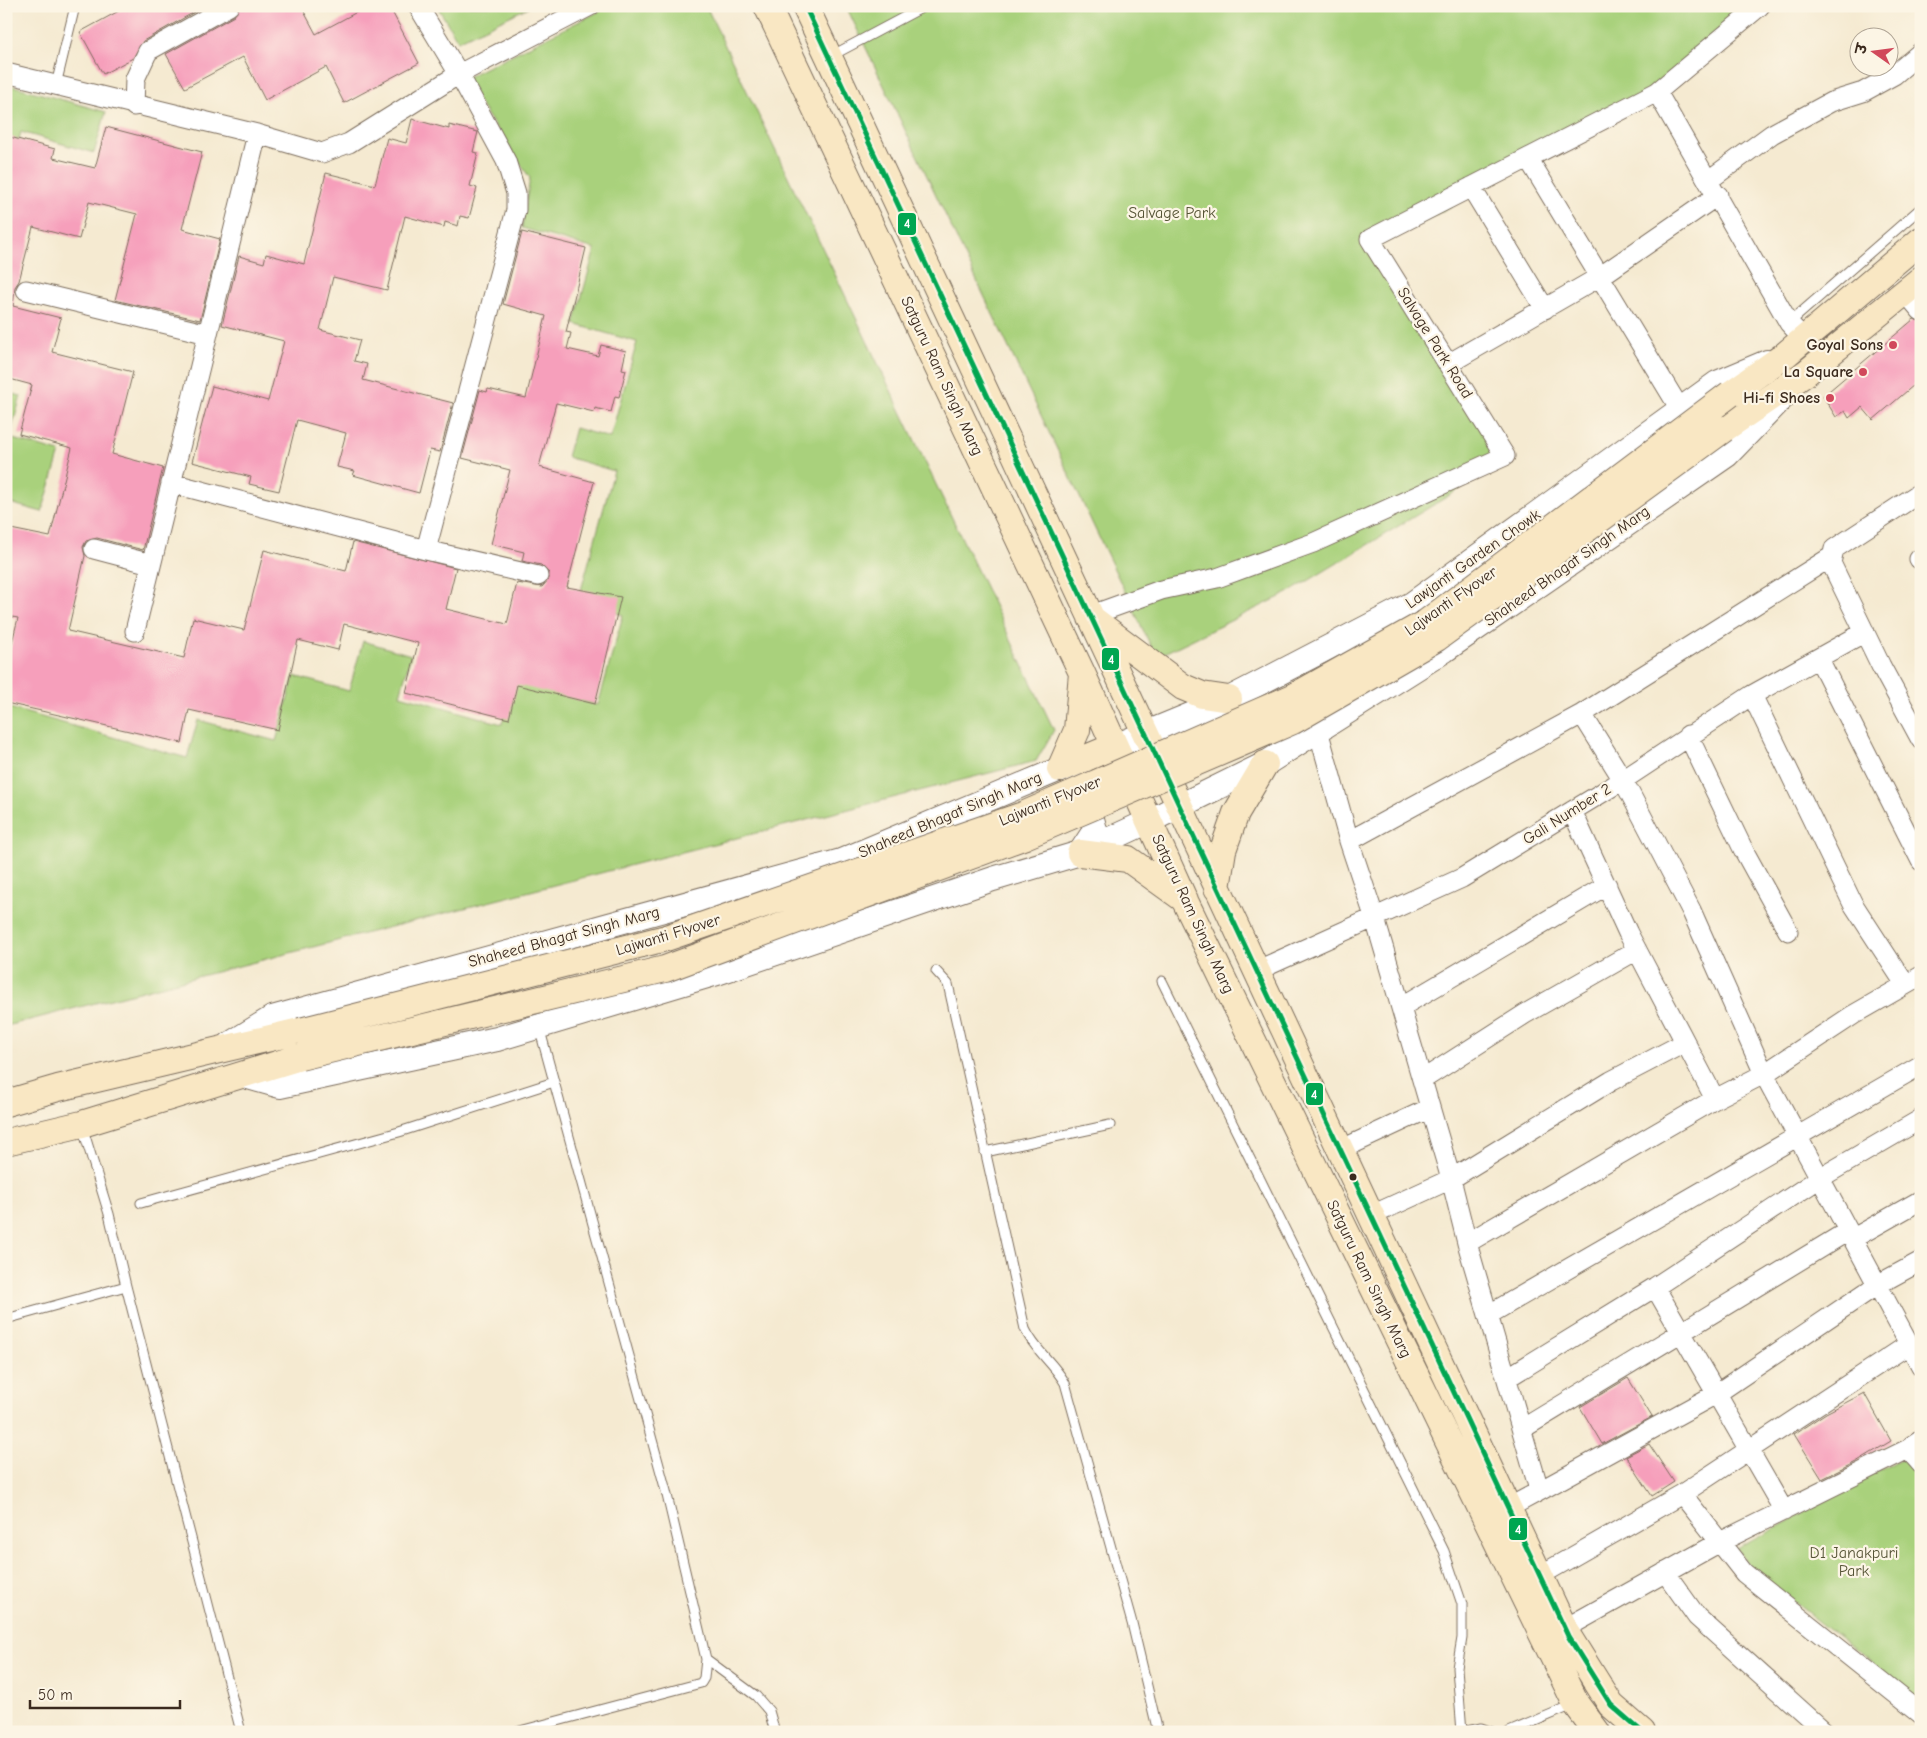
<svg xmlns="http://www.w3.org/2000/svg" width="1927" height="1738" viewBox="0 0 1927 1738" font-family="'Comic Neue','Playpen Sans Deva',sans-serif">
<style>
.green{fill:#a9d17c;stroke:#727e4d}
.building{fill:#f69fbb}
.lines{fill:none;stroke-linecap:round;stroke-linejoin:round}
.service-casing{stroke:#7c6d5d;stroke-width:11}
.minor-casing{stroke:#7c6d5d;stroke-width:21}
.tertiary-casing{stroke:#7c6d5d;stroke-width:26}
.secondary-casing{stroke:#7c6d5d;stroke-width:28}
.service{stroke:#fff;stroke-width:9}
.minor{stroke:#fff;stroke-width:19}
.tertiary{stroke:#fff;stroke-width:24}
.secondary{stroke:#f9e7c3;stroke-width:26}
.secondary-bridge-casing{stroke:#7c6d5d;stroke-width:28;stroke-linecap:butt}
.secondary-bridge{stroke:#f9e7c3;stroke-width:26}
.bus-1-casing{stroke:#fcf5e5;stroke-width:9}
.bus-1{stroke:#00a651;stroke-width:5}
.poi-dot{fill:#d1495b;stroke:#fcf5e5;stroke-width:2}
.bus-dot{fill:#3b2a1e;stroke:#fcf5e5;stroke-width:2}
.labels{text-anchor:middle;dominant-baseline:central;stroke-width:4.5;stroke-linejoin:round;paint-order:stroke}
.park-label{font-size:16px;fill:#565436;stroke:#fcf5e5}
.street-label{font-size:16px;fill:#3b2a1e;stroke:#fcf5e5}
.poi-label{font-size:16px;font-weight:bold;fill:#3b2a1e;stroke:#fcf5e5;text-anchor:end}
.line-badge{stroke:#fcf5e5;stroke-width:2}
.badge-label{font-size:14px;text-anchor:middle;font-weight:bold;fill:#fff}
</style>
<rect width="100%" height="100%" fill="#fcf5e5"/>
<filter id="ink" filterUnits="userSpaceOnUse"><feTurbulence type="fractalNoise" baseFrequency=".02" numOctaves="2"/><feDisplacementMap in="SourceGraphic" scale="10" xChannelSelector="R" yChannelSelector="G"/><feConvolveMatrix kernelMatrix="1 2 1 2 8 2 1 2 1" color-interpolation-filters="sRGB"/></filter>
<filter id="wash" filterUnits="userSpaceOnUse"><feTurbulence type="fractalNoise" baseFrequency=".0096" numOctaves="4" result="noise"/><feDisplacementMap in="SourceGraphic" scale="20" xChannelSelector="R" yChannelSelector="G"/><feGaussianBlur stdDeviation="1.12" result="paint"/><feColorMatrix in="noise" values="0 0 0 0 0 0 0 0 0 0 0 0 0 0 0 0 0 1.4 0 .05"/><feComposite in="paint" operator="in"/></filter>
<g filter="url(#wash)">
<rect width="100%" height="100%" fill="#f5ead1"/>
<path class="green" d="M437,6H531L458,41Z
M610,6H706L1054,730L1036,761L6,1026V707L187,758L198,720L276,741L294,676L349,691L363,641L411,655L400,695L502,724L514,682L598,705L623,615L578,601L614,471L567,457L575,428L610,438L637,342L574,324L595,249L522,228L530,178L463,79Z
M846,6H1746L1653,88L1602,123L1375,248L1501,464L1288,593L1156,657Z
M6,84L106,112L94,153L21,132L6,186Z
M6,392L21,396L9,438L60,452L42,512L6,502Z
M1904,1457L1921,1477V1702L1751,1568L1737,1549Z"/>
<g id="blocks">
<path class="building" d="M128,6H205L143,41L133,58L103,74L80,32Z
M240,6H301L316,34L368,6H389L419,63L344,103L326,67L265,100L243,57L185,88L166,54L234,16Z
M412,119L449,129V125L478,132L473,152L478,153L470,186L477,188L469,218L460,216L458,226L445,222L444,227L405,216L387,290L333,277L320,330L360,340L354,361L367,364L363,380L453,403L440,452L430,450L419,493L353,475L355,471L337,467L346,433L297,420L279,491L249,484L251,477L192,462L212,386L268,401L284,341L222,325L239,256L264,263L266,254L304,264L326,173L375,185L387,138L406,143Z
M106,127L202,152L182,229L220,239L200,320L115,300L137,214L89,202L79,239L33,227L19,281L15,287L13,306L61,318L52,352L133,372L112,454L163,468L143,550L97,538L86,541L83,547L85,556L68,631L184,658L193,618L244,630L264,550L346,571L353,542L456,568L446,609L507,624L517,583L542,587L549,579V573L541,565L522,561L524,552L491,544L510,470L462,458L480,390L487,392L488,389L526,398L546,316L503,304L522,232L586,248L566,332L571,333L567,349L598,356L601,345L626,351L622,369L626,370L619,397L615,396L611,412L595,408L594,412L556,403L539,467L594,482L567,587L621,597L595,704L517,685L509,719L406,693L418,643L344,624L338,650L298,640L278,730L189,710L182,743L6,703V667L18,618L6,616V528L50,537L72,448L19,434L32,385L6,378V136L55,149L53,158L95,168Z
M1914,319L1921,322V379L1873,420L1862,407L1849,418L1845,411L1836,417L1823,396Z
M1628,1378L1652,1417L1602,1444L1580,1407Z
M1864,1393L1891,1441L1856,1462L1822,1479L1794,1434L1826,1413Z
M1649,1444L1674,1482L1652,1496L1626,1456Z"/>
</g>
</g>
<g filter="url(#ink)">
<use href="#blocks" fill-opacity="0" stroke="#7c6d5d" stroke-width="1"/>
<g class="lines">
<defs>
<path id="service" d="M831,56L925,6
M56,85L75,6
M1789,323L1921,208
M936,971L948,984L1025,1329C1035,1351 1053,1362 1065,1383L1132,1623L1158,1732
M1162,981L1444,1551L1462,1604V1638L1457,1668L1462,1732
M82,1126L109,1214L126,1286L241,1732
M985,1152L1110,1125
M141,1203L399,1132L554,1082
M6,1319L126,1286
M706,1659L756,1696L769,1711L775,1732
M516,1732L701,1683L704,1678L706,1659L666,1491L539,1027
M1462,1732L1481,1728L1492,1732
M1509,1732L1573,1705"/>
<path id="minor" d="M418,6L459,74L506,161L516,193V210L426,550
M6,73L257,134L322,153L349,143L459,74L590,6
M1657,92L1789,323L1803,338
M134,106L135,79L148,51L229,6
M1528,158L1680,409
M1709,180L1772,134L1831,102L1863,92L1894,75L1921,52
M1471,187L1545,309
M26,290L208,334
M1905,292L1921,311
M1448,364L1601,276L1718,195
M171,483L426,550L538,576
M1921,492L1834,549L1831,563L1881,666L1921,740
M94,549L151,564
M1919,559L1921,560
M1089,616L1161,590L1217,578L1313,543L1505,456L1370,239L1657,92L1760,6
M135,631L257,134
M1819,659L1921,861
M1752,695L1853,904L1905,984
M1582,714L1623,780L1691,910L1764,1074L1921,1366
M1318,730L1349,841L1375,919L1451,1179L1467,1243L1538,1486L1536,1493L1508,1508
M1688,735L1744,851L1788,931
M1572,811L1628,933L1715,1099
M1349,841L1582,714L1831,557
M1256,971L1462,878L1623,780L1752,695L1865,632
M1401,1007L1607,885
M1422,1080L1525,1014L1637,950
M1340,1150L1430,1108
M1370,1216L1451,1179L1611,1081L1684,1043
M1852,1239L1921,1200
M1467,1243L1715,1099L1764,1074L1853,1015L1921,976
M1655,1287L1784,1511
M1488,1315L1921,1065
M1507,1378L1655,1287L1820,1178L1921,1119
M1522,1429L1848,1231
M1908,1449L1921,1464
M1536,1493L1716,1394L1877,1285L1921,1261
M1682,1494L1744,1573L1921,1714
M1665,1572L1697,1617L1825,1732
M1539,1576L1682,1494L1908,1345
M1564,1629L1720,1542L1908,1449L1921,1440"/>
<path id="tertiary" d="M1115,746L1229,699L1412,604L1717,383L1767,362
M230,1044L272,1018L841,861L1060,769L1080,775L1095,830L1080,853
M241,1075L280,1086L497,1039L717,973L993,879L1080,853L1149,821L1265,764L1445,650L1727,455L1784,396"/>
<path id="secondary" d="M767,6L1082,673L1185,901L1576,1704L1597,1732
M805,6L1568,1636L1611,1705L1642,1732
M1730,394L1785,355L1921,240
M1724,429L1806,373L1921,279
M1091,618L1183,687L1202,695L1229,699
M1060,769L1077,730L1082,673
M1060,769L1115,746
M1080,853L1128,859L1185,900
M1217,888L1223,850L1236,813L1265,764
M6,1103L58,1088L300,1031
M6,1142L82,1124L300,1057"/>
</defs>
<use href="#service" class="service-casing"/>
<use href="#minor" class="minor-casing"/>
<use href="#tertiary" class="tertiary-casing"/>
<use href="#secondary" class="secondary-casing"/>
<use href="#service" class="service"/>
<use href="#minor" class="minor"/>
<use href="#tertiary" class="tertiary"/>
<use href="#secondary" class="secondary"/>
<defs>
<path id="secondary-bridge" d="M300,1031L666,938L1023,815L1293,697L1427,622L1730,394
M300,1057L665,969L1025,836L1293,721L1437,638L1724,429"/>
</defs>
<use href="#secondary-bridge" class="secondary-bridge-casing"/>
<use href="#secondary-bridge" class="secondary-bridge"/>
<defs>
<path id="bus-1" d="M805,6L1568,1636L1611,1705L1642,1732"/>
</defs>
<use href="#bus-1" class="bus-1-casing"/>
<use href="#bus-1" class="bus-1"/>
</g>
</g>
<g class="poi-dot">
<circle cx="1893" cy="345" r="5"/>
<circle cx="1863" cy="372" r="5"/>
<circle cx="1830" cy="398" r="5"/>
</g>
<circle class="bus-dot" cx="1353" cy="1177" r="4.5"/>
<g class="labels">
<g class="park-label">
<text x="1172" y="213">Salvage Park</text>
<text x="1854" y="1553">D1 Janakpuri<tspan x="1854" dy="18">Park</tspan></text>
</g>
<g class="street-label">
<text transform="translate(1435 343) rotate(58)">Salvage Park Road</text>
<text transform="translate(942 376) rotate(65)">Satguru Ram Singh Marg</text>
<text transform="translate(1473 559) rotate(-35)">Lawjanti Garden Chowk</text>
<text transform="translate(1567 566) rotate(-35)">Shaheed Bhagat Singh Marg</text>
<text transform="translate(1451 601) rotate(-35)">Lajwanti Flyover</text>
<text transform="translate(1050 801) rotate(-22)">Lajwanti Flyover</text>
<text transform="translate(1567 814) rotate(-32)">Gali Number 2</text>
<text transform="translate(950 815) rotate(-23)">Shaheed Bhagat Singh Marg</text>
<text transform="translate(1193 914) rotate(65)">Satguru Ram Singh Marg</text>
<text transform="translate(668 935) rotate(-17)">Lajwanti Flyover</text>
<text transform="translate(564 937) rotate(-15)">Shaheed Bhagat Singh Marg</text>
<text transform="translate(1369 1279) rotate(64)">Satguru Ram Singh Marg</text>
</g>
<g class="poi-label">
<text x="1883" y="345">Goyal Sons</text>
<text x="1853" y="372">La Square</text>
<text x="1820" y="398">Hi-fi Shoes</text>
</g>
</g>
<g class="line-badge">
<rect x="897" y="212" width="20" height="24" rx="5" fill="#00a651"/>
<rect x="1101" y="647" width="19" height="24" rx="5" fill="#00a651"/>
<rect x="1305" y="1082" width="19" height="24" rx="5" fill="#00a651"/>
<rect x="1508" y="1517" width="20" height="24" rx="5" fill="#00a651"/>
</g>
<g class="badge-label">
<text x="907" y="228">4</text>
<text x="1111" y="664">4</text>
<text x="1314" y="1099">4</text>
<text x="1518" y="1534">4</text>
</g>
<rect width="1927" height="1738" fill="none" stroke="#fcf5e5" stroke-width="25"/>
<g transform="translate(1874 52) rotate(284)"><circle r="24" fill="#fcf5e5" stroke="#afa495"/>
<path d="M0-4L9 19L0 12L-9 19Z" fill="#d1495b"/>
<text y="-8" font-size="14" font-weight="bold" text-anchor="middle" fill="#3b2a1e">उ</text>
</g>
<path d="M30 1700v8h150v-8" fill="none" stroke="#3b2a1e" stroke-width="2.5"/>
<text x="38" y="1700" font-size="15" fill="#3b2a1e" stroke="#fcf5e5" stroke-width="4" paint-order="stroke">50 m</text>
</svg>
